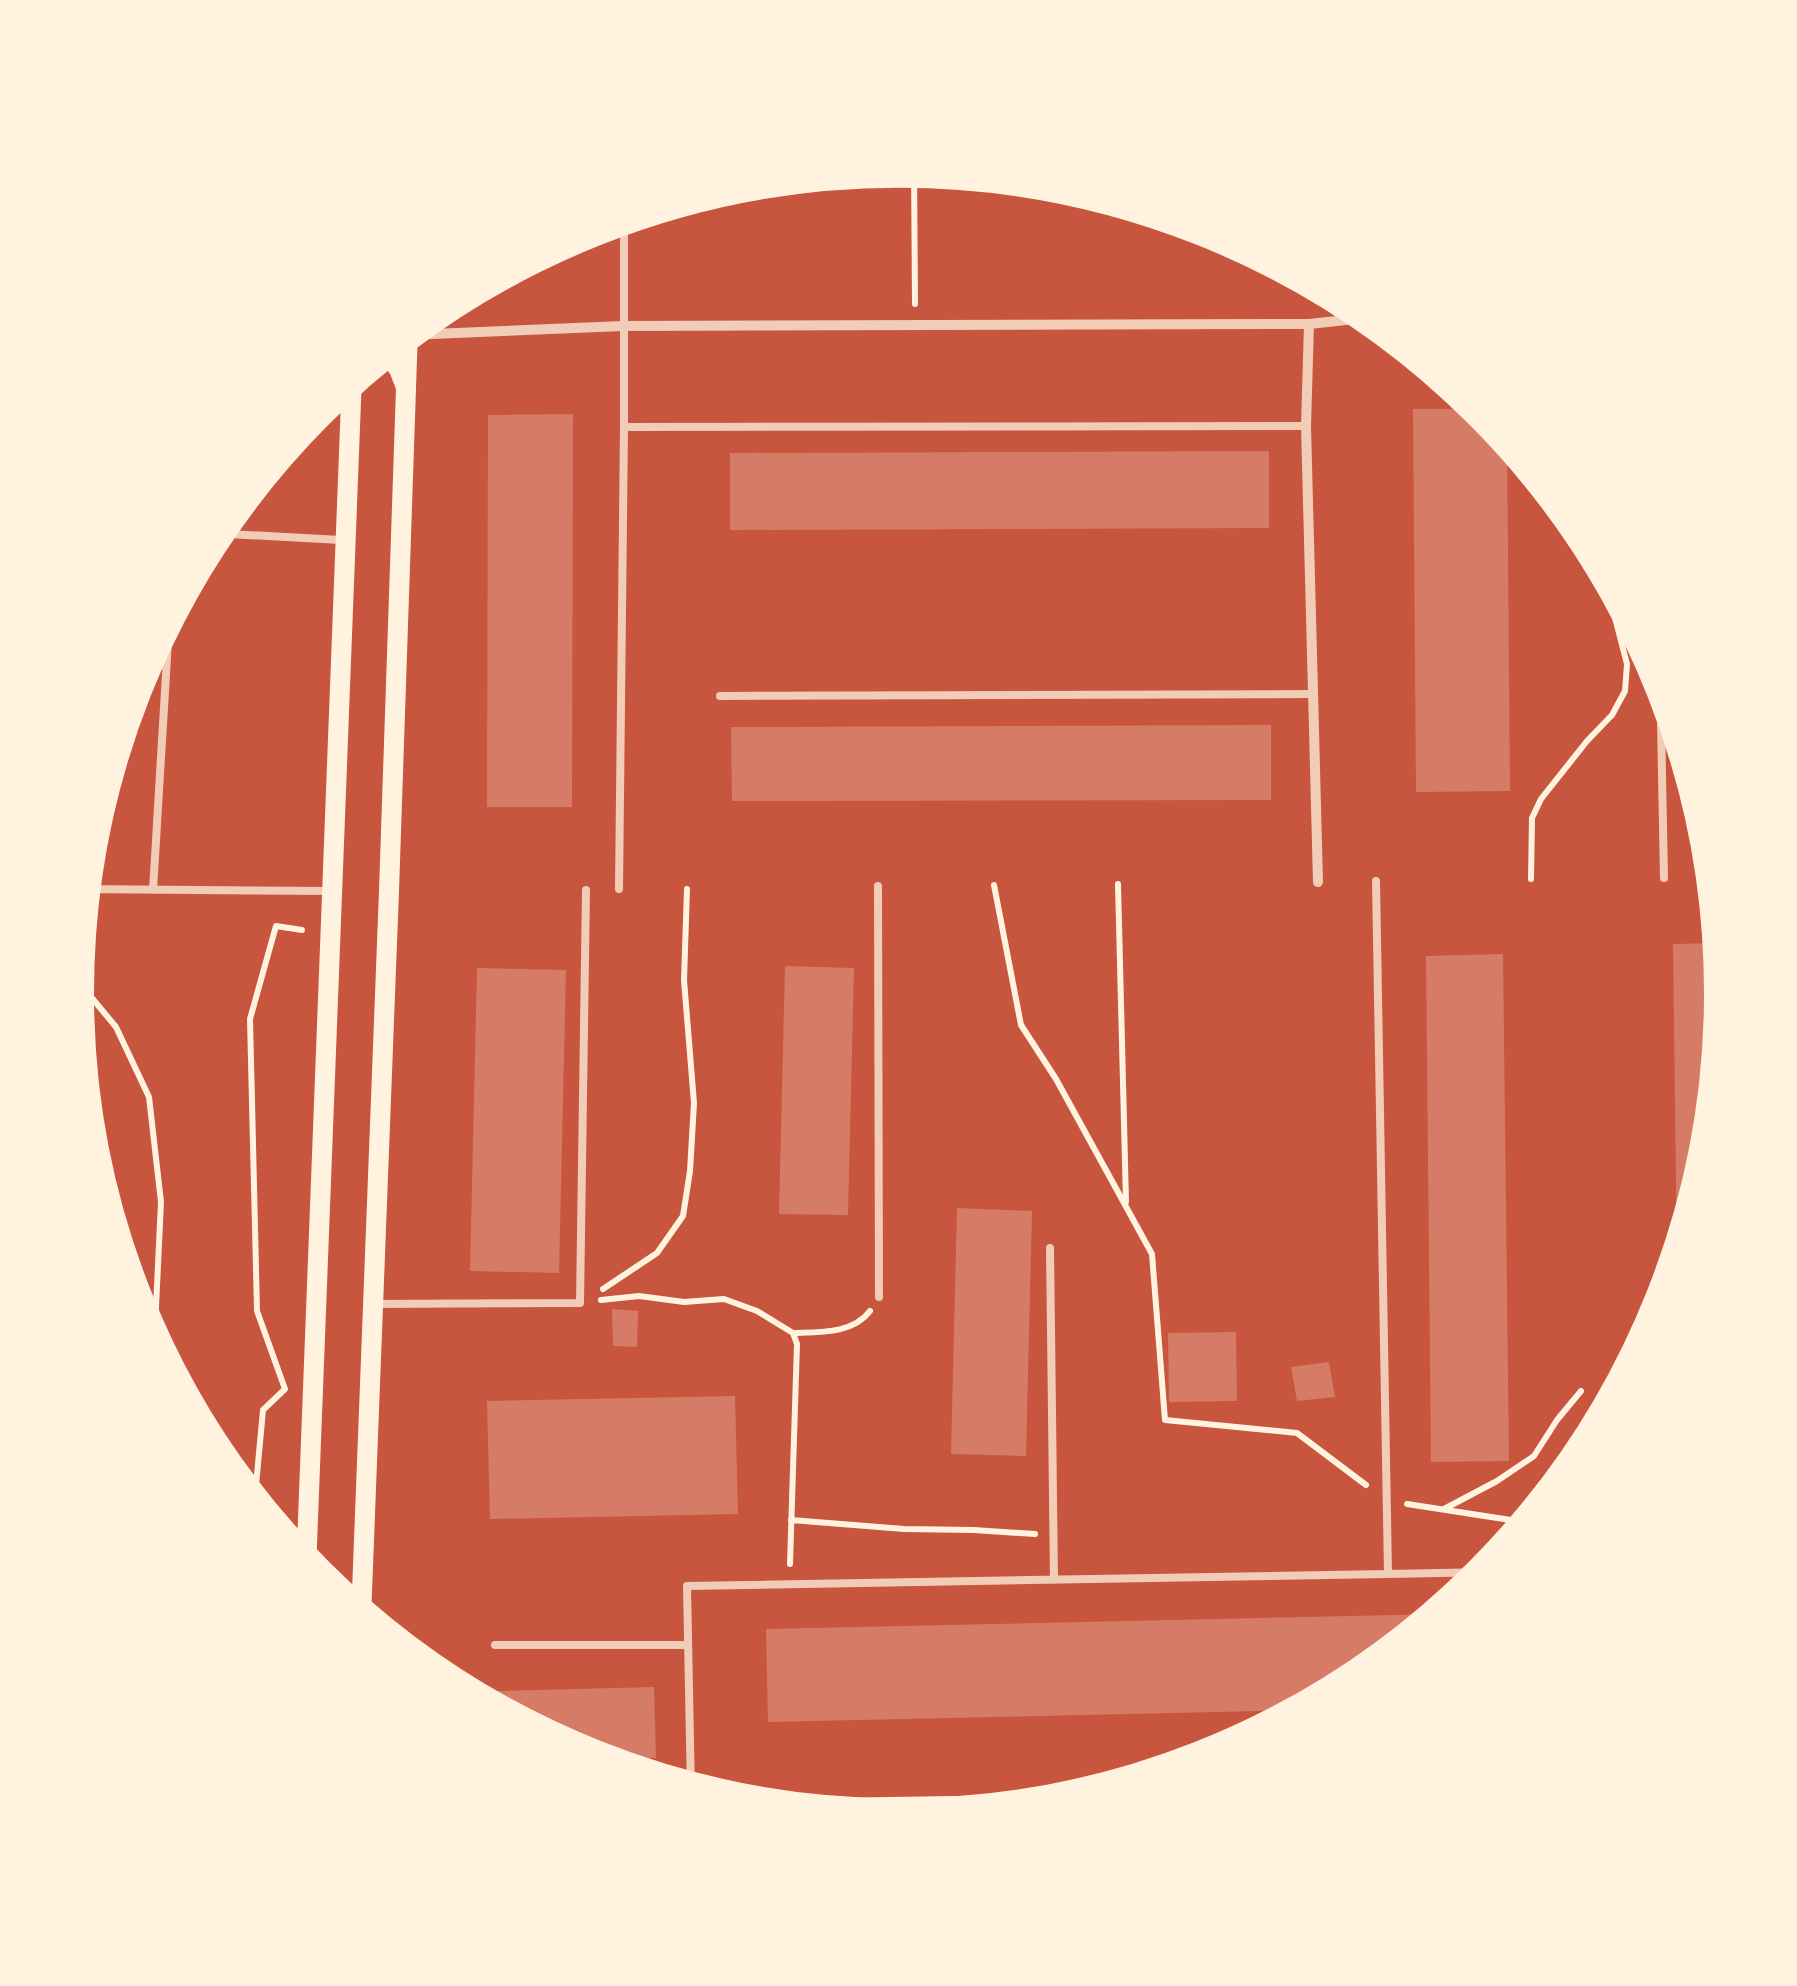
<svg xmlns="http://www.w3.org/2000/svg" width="1797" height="1986" viewBox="0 0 1797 1986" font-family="'DM Sans',sans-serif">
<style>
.building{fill:#d67c66}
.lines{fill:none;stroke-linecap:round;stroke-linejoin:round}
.path{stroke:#fff3e0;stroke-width:6}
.service{stroke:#f1ccb7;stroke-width:8}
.minor{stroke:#f1ccb7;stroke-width:10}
.secondary{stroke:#fff3e0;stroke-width:20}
.primary{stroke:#fff3e0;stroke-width:25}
.rim{fill:none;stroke:#fff3e0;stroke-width:12}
</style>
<rect width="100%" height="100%" fill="#c8553d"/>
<path class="building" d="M1413,409H1486L1507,434L1510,791L1416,792Z
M573,414L572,807H487L488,415Z
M1269,451V528L730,530V453Z
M121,715L120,755L109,754L121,717Z
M1271,725V800L732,801L731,727Z
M1722,943L1727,993L1711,1155L1677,1266L1673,944Z
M1503,954L1509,1461L1431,1462L1426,956Z
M785,966L854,968L848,1215L779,1214Z
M477,968L566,970L559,1273L470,1271Z
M957,1208L1032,1211L1026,1456L951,1454Z
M612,1309L638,1311L637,1347L613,1346Z
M1236,1332L1237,1401L1169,1402L1168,1333Z
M1329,1362L1335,1397L1297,1401L1291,1367Z
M735,1396L738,1514L490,1519L487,1401Z
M1442,1614L1358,1682L1305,1710L768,1722L766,1629Z
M654,1687L656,1758H581L463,1695V1692Z"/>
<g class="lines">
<path class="path" d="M914,166L915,304
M1531,879L1532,818L1541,799L1587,741L1612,715L1625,691L1627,664L1612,606L1610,576
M1118,884L1126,1202
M994,885L1021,1025L1056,1079L1152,1254L1165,1420L1297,1433L1366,1485
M72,974L116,1027L149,1097L161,1202L154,1349
M603,1289L657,1253L683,1216L690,1171L694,1103L684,980L687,889
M601,1300L639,1296L684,1302L724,1299L757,1311L793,1333L797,1344L790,1564
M793,1333C819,1332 853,1334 870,1311
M1407,1504L1530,1523
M254,1507L263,1410L285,1389L257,1311L250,1019L276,926L302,930
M1444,1509L1497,1481L1534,1456L1557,1420L1581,1391
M791,1520L904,1529L974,1530L1035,1534"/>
<path class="service" d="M624,427L1306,426
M210,533L341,540
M150,645H167
M1660,669L1664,878
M720,696L1313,694
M1376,881L1388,1574L1490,1572
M878,886L879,1297
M80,889L331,891
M619,889L624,427V215
M153,890L170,608
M1050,1248L1054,1580
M373,1304L580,1303L586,890
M495,1645H688
M691,1792L687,1586L1388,1574"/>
<path class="minor" d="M1309,324L1306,426L1318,882
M408,335L623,326L1309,324L1374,317"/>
<path class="secondary" d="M383,349L399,369L405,385
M306,1571L352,375
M361,1618L389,891L408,329"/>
<path class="primary" d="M793,1811L1048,1807"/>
</g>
<path d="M0 0H1797V1986H0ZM88 993a811 811 0 1 1 1622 0a811 811 0 1 1-1622 0Z" fill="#fff3e0" fill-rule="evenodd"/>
<path class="rim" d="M88 993a811 811 0 1 1 1622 0a811 811 0 1 1-1622 0Z"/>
</svg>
